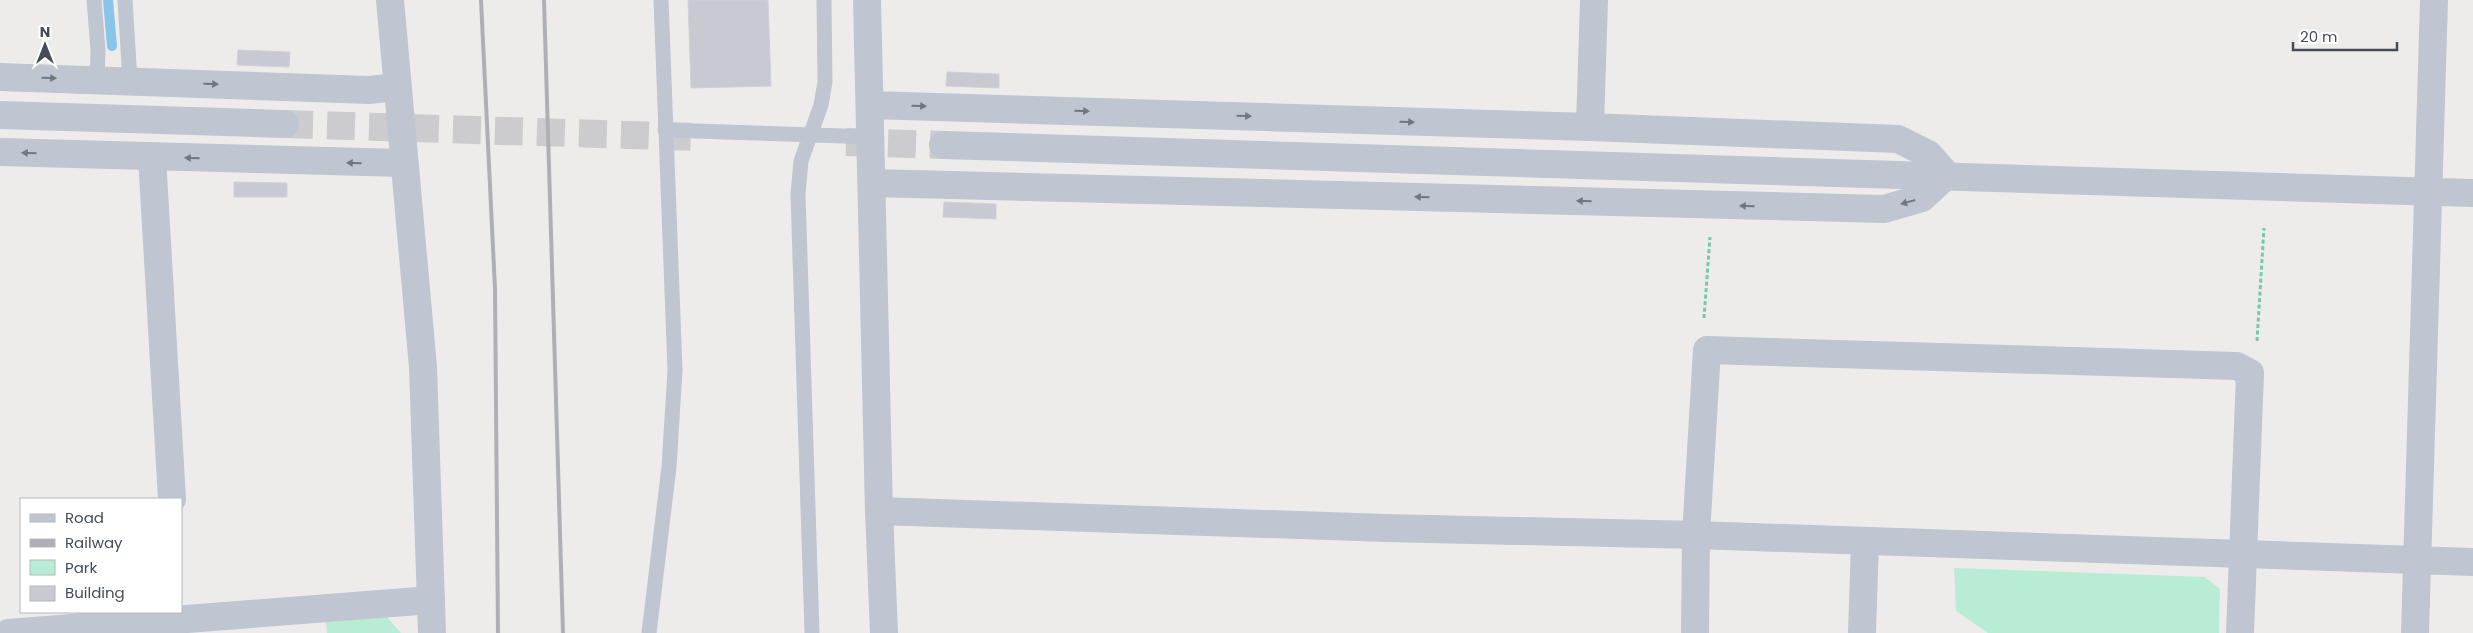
<svg xmlns="http://www.w3.org/2000/svg" width="2473" height="633" viewBox="0 0 2473 633" font-family="Poppins,sans-serif">
<style>
.green{fill:#b9ecd5}
.lines{fill:none;stroke-linecap:round;stroke-linejoin:round}
.stream{stroke:#87c5e9;stroke-width:10}
.building{fill:#c9cad1;stroke:#cfd0d7}
.tertiary-tunnel{stroke:#ccccce;stroke-width:28;stroke-dasharray:28 14;stroke-linecap:butt}
.path{stroke:#73c9ac;stroke-width:3;stroke-dasharray:4 2.5;stroke-linecap:butt}
.service{stroke:#bfc5d1;stroke-width:15}
.minor{stroke:#bfc5d1;stroke-width:28}
.tertiary{stroke:#bfc5d1;stroke-width:28}
.rail{stroke:#aeb0b6;stroke-width:4}
.oneway{fill:#707682}
</style>
<rect width="100%" height="100%" fill="#eeeceb"/>
<path class="green" d="M1954,568L2205,577L2220,589L2219,633H1988L1956,611Z
M387,617L401,633H327L326,622Z"/>
<g class="lines">
<path class="stream" d="M108,0L112,46"/>
</g>
<path class="building" d="M688,0H768L771,86L691,88Z
M238,50L290,52L289,67L237,65Z
M947,72L999,74V88L946,86Z
M234,182L287,183V197H234Z
M944,202L996,204V219L943,217Z"/>
<g class="lines">
<path class="tertiary-tunnel" d="M285,124L695,137
M846,142L943,145"/>
<path class="path" d="M1704,318L1710,237
M2257,341L2264,228"/>
<path class="service" d="M94,0L98,50L97,80
M125,0L130,81
M665,130L872,137
M649,633L669,467L675,370L661,0
M812,633L798,194L801,161L821,105L825,82L824,0"/>
<path class="minor" d="M867,0L879,511L884,633
M0,77L369,90L397,87
M871,105L1590,127L1898,139L1928,154L1947,175L1922,198L1884,209L873,183
M1590,127L1594,0
M0,152L403,163
M152,157L172,499
M8,633L431,600
M1695,633L1696,535L1707,350L2237,366L2250,373L2240,633
M1862,633L1865,542"/>
<path class="tertiary" d="M390,0L423,367L432,633
M0,115L285,124
M943,145L2473,193
M879,511L1386,528L1696,535L2473,562
M2415,633L2434,0"/>
<path class="rail" d="M481,0L495,289L498,633
M544,0L563,633"/>
</g>
<defs><path id="oneway-solid" d="M-6-.8H1V-3.2L6.5 0L1 3.2V.8H-6Z" transform="scale(1.25)"/></defs>
<g class="oneway">
<use href="#oneway-solid" transform="translate(49 78) rotate(2)"/>
<use href="#oneway-solid" transform="translate(211 84) rotate(2)"/>
<use href="#oneway-solid" transform="translate(919 106) rotate(2)"/>
<use href="#oneway-solid" transform="translate(1082 111) rotate(2)"/>
<use href="#oneway-solid" transform="translate(1244 116) rotate(2)"/>
<use href="#oneway-solid" transform="translate(1407 122) rotate(2)"/>
<use href="#oneway-solid" transform="translate(29 153) rotate(-178)"/>
<use href="#oneway-solid" transform="translate(192 158) rotate(-179)"/>
<use href="#oneway-solid" transform="translate(354 163) rotate(-179)"/>
<use href="#oneway-solid" transform="translate(1422 197) rotate(-178)"/>
<use href="#oneway-solid" transform="translate(1584 201) rotate(-178)"/>
<use href="#oneway-solid" transform="translate(1908 202) rotate(164)"/>
<use href="#oneway-solid" transform="translate(1747 206) rotate(-178)"/>
</g>
<rect x="20" y="498" width="162" height="115" fill="#ffffff" stroke="#b5b7bc"/>
<rect x="30" y="514" width="25" height="8" fill="#bfc5d1" stroke="#b5b7bc"/>
<text x="65" y="523" font-size="15" fill="#454c58">Road</text>
<rect x="30" y="539" width="25" height="8" fill="#aeb0b6" stroke="#b5b7bc"/>
<text x="65" y="548" font-size="15" fill="#454c58">Railway</text>
<rect x="30" y="560" width="25" height="15" fill="#b9ecd5" stroke="#b5b7bc"/>
<text x="65" y="573" font-size="15" fill="#454c58">Park</text>
<rect x="30" y="586" width="25" height="15" fill="#c9cad1" stroke="#b5b7bc"/>
<text x="65" y="598" font-size="15" fill="#454c58">Building</text>
<g transform="translate(45 45)" stroke="#ffffff" stroke-width="4" paint-order="stroke">
<path d="M0-4L9 19L0 12L-9 19Z" fill="#454c58"/>
<text y="-8" font-size="14" font-weight="bold" text-anchor="middle" fill="#454c58">N</text>
</g>
<path d="M2293 42v8h104v-8" fill="none" stroke="#454c58" stroke-width="2.5"/>
<text x="2300" y="42" font-size="15" fill="#454c58" stroke="#ffffff" stroke-width="4" paint-order="stroke">20 m</text>
</svg>
